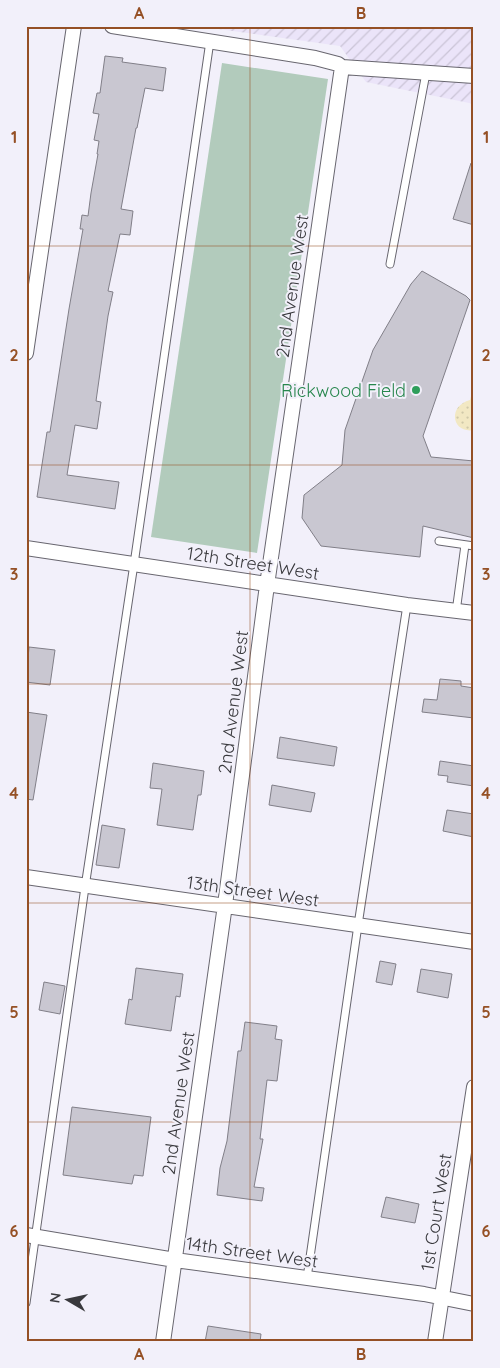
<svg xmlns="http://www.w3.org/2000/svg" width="500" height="1368" viewBox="0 0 500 1368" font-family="Quicksand,sans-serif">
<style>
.industrial{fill:url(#industrial-furrows)}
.grass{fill:#b2cbbc}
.sand{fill:url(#sand-dots)}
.building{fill:#c9c7d1;stroke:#817f88}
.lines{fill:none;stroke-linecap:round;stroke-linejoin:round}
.lane-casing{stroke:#68666f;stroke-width:9}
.street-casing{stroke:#68666f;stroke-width:16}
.lane{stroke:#fff;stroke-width:7}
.street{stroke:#fff;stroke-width:14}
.grid{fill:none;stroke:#955025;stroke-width:1;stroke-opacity:0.55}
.leisure-dot{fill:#2e9e5b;stroke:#f2f0fa;stroke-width:2}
.labels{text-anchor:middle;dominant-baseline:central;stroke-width:4;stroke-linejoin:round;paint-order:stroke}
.street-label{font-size:18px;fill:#39393d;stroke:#f2f0fa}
.leisure-label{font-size:18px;fill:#27864d;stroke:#f2f0fa;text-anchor:end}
.neatline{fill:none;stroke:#955025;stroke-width:2}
.grid-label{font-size:16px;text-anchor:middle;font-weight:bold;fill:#955025}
</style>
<defs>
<pattern id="industrial-furrows" width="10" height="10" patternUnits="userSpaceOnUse" patternTransform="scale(1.25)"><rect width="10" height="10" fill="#ebe4f9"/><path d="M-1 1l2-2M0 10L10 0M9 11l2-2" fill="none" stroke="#cac4d6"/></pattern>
<pattern id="sand-dots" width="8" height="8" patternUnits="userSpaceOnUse" patternTransform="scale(1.25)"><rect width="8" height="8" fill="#f2e8c3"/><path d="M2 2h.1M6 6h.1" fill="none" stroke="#d0c8a8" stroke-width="1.8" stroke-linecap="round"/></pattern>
</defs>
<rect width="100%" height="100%" fill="#f2f0fa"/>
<path class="industrial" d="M197,26H474V104L366,82L340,46Z"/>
<path class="grass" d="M222,63L328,79L257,553L151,537Z"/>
<path class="sand" d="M474,385V430C452,434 447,406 470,400Z"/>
<path class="building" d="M105,56L123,58L122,62L166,68L163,91L145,88L137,128H136L121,209L133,211L130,235L120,234L108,291L113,292L108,316L96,401L101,402L97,429L75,425L67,475L119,482L115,509L37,497L47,432H50L69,309L83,229H80L82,215L88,216L91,193L98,154H97L99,141L94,140L99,114L93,113L97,93H100Z
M471,163L474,164V225L453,219Z
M422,271L466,296L470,300L423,436L431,457L474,461V538L423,526L420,557L321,546L302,518L304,495L342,465L345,430L373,350L411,284Z
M29,647L55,650L50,685L26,682Z
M440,679L461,681V686L474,688V718L422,712L424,699L437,700Z
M26,712L47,715L33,800L26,799Z
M280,737L337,747L334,766L277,758Z
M440,761L474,766V786L447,782L448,776L438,775Z
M153,763L204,771L201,795H198L193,830L157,825L162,789L150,788Z
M272,785L315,793L311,812L269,805Z
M447,810L474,814V837L443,831Z
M102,825L125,829L119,868L96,865Z
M380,961L396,964L392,985L376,982Z
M136,968L183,974L180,997L176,996L171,1031L125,1024L129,999L132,1000Z
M421,969L452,974L448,998L417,992Z
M44,982L65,986L60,1014L39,1010Z
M245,1022L277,1026L275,1039L282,1040L277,1081L267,1080L260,1139H263L254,1187L264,1188L262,1201L217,1195L220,1168L227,1141L238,1051H241Z
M72,1107L151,1117L143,1176L134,1175L132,1184L63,1175Z
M386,1197L419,1204L415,1223L381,1217Z
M208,1326L261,1334L260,1342H205Z"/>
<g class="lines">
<defs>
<path id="lane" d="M390,264L426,73
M439,541L474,546
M456,612L465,545
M307,1278L358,925L407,605
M26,1303L85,887L134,564L210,41"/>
<path id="street" d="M112,26L315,58L338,64L342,67L474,76
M26,353L74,26
M26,548L407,605L474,613
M26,877L474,942
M26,1235L175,1260L424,1294L474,1304
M163,1342L225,905L267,585L342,67
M435,1342L474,1087"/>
</defs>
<use href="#lane" class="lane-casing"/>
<use href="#street" class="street-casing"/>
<use href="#lane" class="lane"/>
<use href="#street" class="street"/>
</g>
<path class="grid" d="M250,26V1342M26,246H474M26,465H474M26,684H474M26,903H474M26,1122H474"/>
<circle class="leisure-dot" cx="416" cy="390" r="5"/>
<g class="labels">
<g class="street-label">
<text transform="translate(292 286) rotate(-82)">2nd Avenue West</text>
<text transform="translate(253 563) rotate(9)">12th Street West</text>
<text transform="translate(233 702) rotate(-83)">2nd Avenue West</text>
<text transform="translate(253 891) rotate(8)">13th Street West</text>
<text transform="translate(178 1103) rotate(-82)">2nd Avenue West</text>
<text transform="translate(436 1212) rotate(-81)">1st Court West</text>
<text transform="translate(252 1252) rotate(8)">14th Street West</text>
</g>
<g class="leisure-label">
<text x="406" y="390">Rickwood Field</text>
</g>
</g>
<rect width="500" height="1368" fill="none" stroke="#f2f0fa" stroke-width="55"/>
<g transform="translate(68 1300) rotate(279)" stroke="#f2f0fa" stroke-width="4" paint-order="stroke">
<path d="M0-4L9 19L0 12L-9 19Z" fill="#39393d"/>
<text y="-8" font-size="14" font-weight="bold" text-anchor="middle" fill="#39393d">N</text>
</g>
<rect x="28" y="28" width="444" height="1312" class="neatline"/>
<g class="grid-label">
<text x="139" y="19">A</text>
<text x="361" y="19">B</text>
<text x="14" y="143">1</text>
<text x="486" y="143">1</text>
<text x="14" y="361">2</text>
<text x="486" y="361">2</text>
<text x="14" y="580">3</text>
<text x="486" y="580">3</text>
<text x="14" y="799">4</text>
<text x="486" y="799">4</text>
<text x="14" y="1018">5</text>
<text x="486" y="1018">5</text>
<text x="14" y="1237">6</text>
<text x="486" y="1237">6</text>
<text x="139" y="1360">A</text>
<text x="361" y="1360">B</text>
</g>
</svg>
